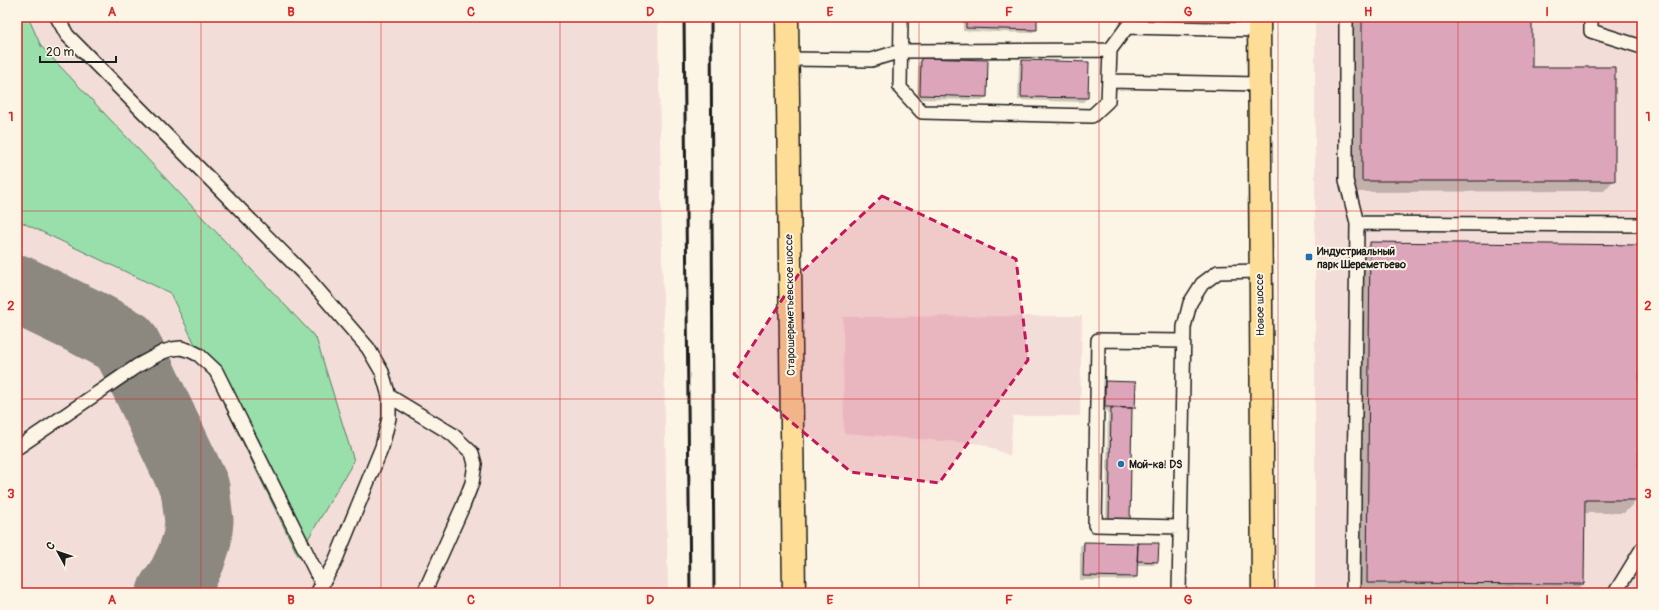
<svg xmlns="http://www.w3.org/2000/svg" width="1659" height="610" viewBox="0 0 1659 610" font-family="Pangolin,sans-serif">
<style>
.built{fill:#f3ddd8}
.green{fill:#99dfab;stroke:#5a7e64}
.shadow{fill:#0003}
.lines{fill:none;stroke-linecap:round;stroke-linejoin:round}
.taxiway{stroke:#8c8880;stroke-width:69}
.building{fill:#dda5ba;stroke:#1c1c1c}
.lane-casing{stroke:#1c1c1c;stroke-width:16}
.primary-casing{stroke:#1c1c1c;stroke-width:25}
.lane{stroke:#fcf5e5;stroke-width:13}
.primary{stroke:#fedd96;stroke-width:22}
.rail{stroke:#1c1c1c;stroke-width:3}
.marked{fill:#c2185b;fill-opacity:0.2;stroke:#c2185b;stroke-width:3;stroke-dasharray:8 5;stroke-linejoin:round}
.grid{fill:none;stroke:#d62828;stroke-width:1;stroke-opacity:0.55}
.poi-dot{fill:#1f6fb2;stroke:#fcf5e5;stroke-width:1.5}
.labels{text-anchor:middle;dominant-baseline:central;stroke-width:4;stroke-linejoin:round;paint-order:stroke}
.poi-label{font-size:11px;font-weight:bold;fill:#1c1c1c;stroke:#fcf5e5;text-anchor:start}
.street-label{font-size:11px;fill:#1c1c1c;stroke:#fcf5e5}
.neatline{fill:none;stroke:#d62828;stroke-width:1.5}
.grid-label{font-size:13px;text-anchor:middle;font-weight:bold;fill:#d62828}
</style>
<rect width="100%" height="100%" fill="#fcf5e5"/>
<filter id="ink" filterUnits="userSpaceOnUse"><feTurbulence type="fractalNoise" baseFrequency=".025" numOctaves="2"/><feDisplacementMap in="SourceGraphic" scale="8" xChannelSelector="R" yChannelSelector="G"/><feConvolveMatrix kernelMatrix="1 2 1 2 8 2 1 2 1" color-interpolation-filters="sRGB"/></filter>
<g filter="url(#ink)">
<path class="built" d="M17,17H658L668,593H17Z
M1315,17H1642V593H1315Z
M1082,316L1080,416H1013L1010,456L982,444L844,433L843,317Z"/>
<path class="green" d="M17,17H28L41,46L316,338L354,461L298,556L170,293L17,220Z"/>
<path class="shadow" d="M963,17H1036V29L1032,33L963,31Z
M1352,17H1531V68L1614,180L1604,191L1352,192Z
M922,59L986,97L983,100L917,99L918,63Z
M1022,61L1088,63L1087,98L1083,102L1018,100L1019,65Z
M1371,243L1642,246V345H1639L1637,500L1624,513H1583V584L1573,593H1354L1357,257Z
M1106,382L1134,407L1131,410L1129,519L1106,522L1108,411H1102V386Z
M1084,543L1157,561L1154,565H1136V577L1133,580H1080V546Z
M1642,579V593H1634Z"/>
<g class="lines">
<path class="taxiway" d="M17,289L88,323L125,343L137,366L195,488L199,521L197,540L191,558L182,577L171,593"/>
</g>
<path class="building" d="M966,17H1037V30L966,28Z
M1362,17H1532V67H1615V181H1362Z
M921,58L988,60L987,97L920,95Z
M1022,60L1089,62L1088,98L1021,97Z
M1370,242L1642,245V331H1640L1638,500H1585L1584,584L1367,583Z
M1105,381L1136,382L1135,408L1105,407Z
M1111,408H1132L1130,520L1109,519Z
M1084,542L1138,543L1137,577L1083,576Z
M1138,543H1159L1158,562L1137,561Z"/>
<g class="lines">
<defs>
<path id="lane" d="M57,17L67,35L304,274L368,348L382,372L389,396V418L382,447L334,564L317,593
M901,17L900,88L922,112L1092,116L1108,101L1110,50L1127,27L1258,30
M1346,17V180L1357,223
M1591,17V31L1642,47
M788,59L871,60L901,51L1110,50
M1109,81L1259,84
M389,396L452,434L472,453L475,464L472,483L463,506L424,593
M17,448L137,366L163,352L172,349L181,348L191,351L199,355L216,371L322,584
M1180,527L1095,525L1098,340L1183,341
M1179,593L1184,327L1190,303L1202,284L1218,272L1260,271
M1353,593L1357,223L1642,225
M1615,593L1642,549"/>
<path id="primary" d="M787,17L794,593
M1259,17L1263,593"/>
</defs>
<use href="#lane" class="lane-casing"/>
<use href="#primary" class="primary-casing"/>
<use href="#lane" class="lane"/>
<use href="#primary" class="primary"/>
<path class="rail" d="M684,17L690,593
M711,17L714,593"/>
</g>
</g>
<path class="marked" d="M882,196L1016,259L1028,360L939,483L851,472L734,374L798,275Z"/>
<path class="grid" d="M201,17V593M381,17V593M560,17V593M740,17V593M919,17V593M1099,17V593M1278,17V593M1458,17V593M17,211H1642M17,399H1642"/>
<g class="poi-dot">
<rect x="1305" y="253" width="8" height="8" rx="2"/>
<circle cx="1121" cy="464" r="4"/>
</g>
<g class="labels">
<g class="poi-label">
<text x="1317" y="251">Индустриальный<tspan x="1317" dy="13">парк Шереметьево</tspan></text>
<text x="1129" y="464">Мой-ка! DS</text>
</g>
<g class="street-label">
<text transform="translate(790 305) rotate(-91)">Старошереметьевское шоссе</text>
<text transform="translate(1260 305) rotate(-91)">Новое шоссе</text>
</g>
</g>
<rect width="1659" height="610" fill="none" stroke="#fcf5e5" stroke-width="44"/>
<g transform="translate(58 552) rotate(310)" stroke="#fcf5e5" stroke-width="3" paint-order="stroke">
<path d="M0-3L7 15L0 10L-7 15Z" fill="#1c1c1c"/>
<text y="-6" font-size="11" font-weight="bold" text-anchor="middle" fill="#1c1c1c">С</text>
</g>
<path d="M40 56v6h76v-6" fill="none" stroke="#1c1c1c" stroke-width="2"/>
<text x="46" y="56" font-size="12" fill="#1c1c1c" stroke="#fcf5e5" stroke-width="3" paint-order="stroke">20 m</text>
<rect x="22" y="22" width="1615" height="566" class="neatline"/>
<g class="grid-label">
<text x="112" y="16">A</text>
<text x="291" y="16">B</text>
<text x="471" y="16">C</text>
<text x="650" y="16">D</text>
<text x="830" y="16">E</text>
<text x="1009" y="16">F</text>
<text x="1188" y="16">G</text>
<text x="1368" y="16">H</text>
<text x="1547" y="16">I</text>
<text x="11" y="121">1</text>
<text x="1648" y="121">1</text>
<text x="11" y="310">2</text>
<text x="1648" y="310">2</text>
<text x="11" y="498">3</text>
<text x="1648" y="498">3</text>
<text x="112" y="604">A</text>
<text x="291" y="604">B</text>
<text x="471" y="604">C</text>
<text x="650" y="604">D</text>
<text x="830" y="604">E</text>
<text x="1009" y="604">F</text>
<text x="1188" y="604">G</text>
<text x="1368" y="604">H</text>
<text x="1547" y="604">I</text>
</g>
</svg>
